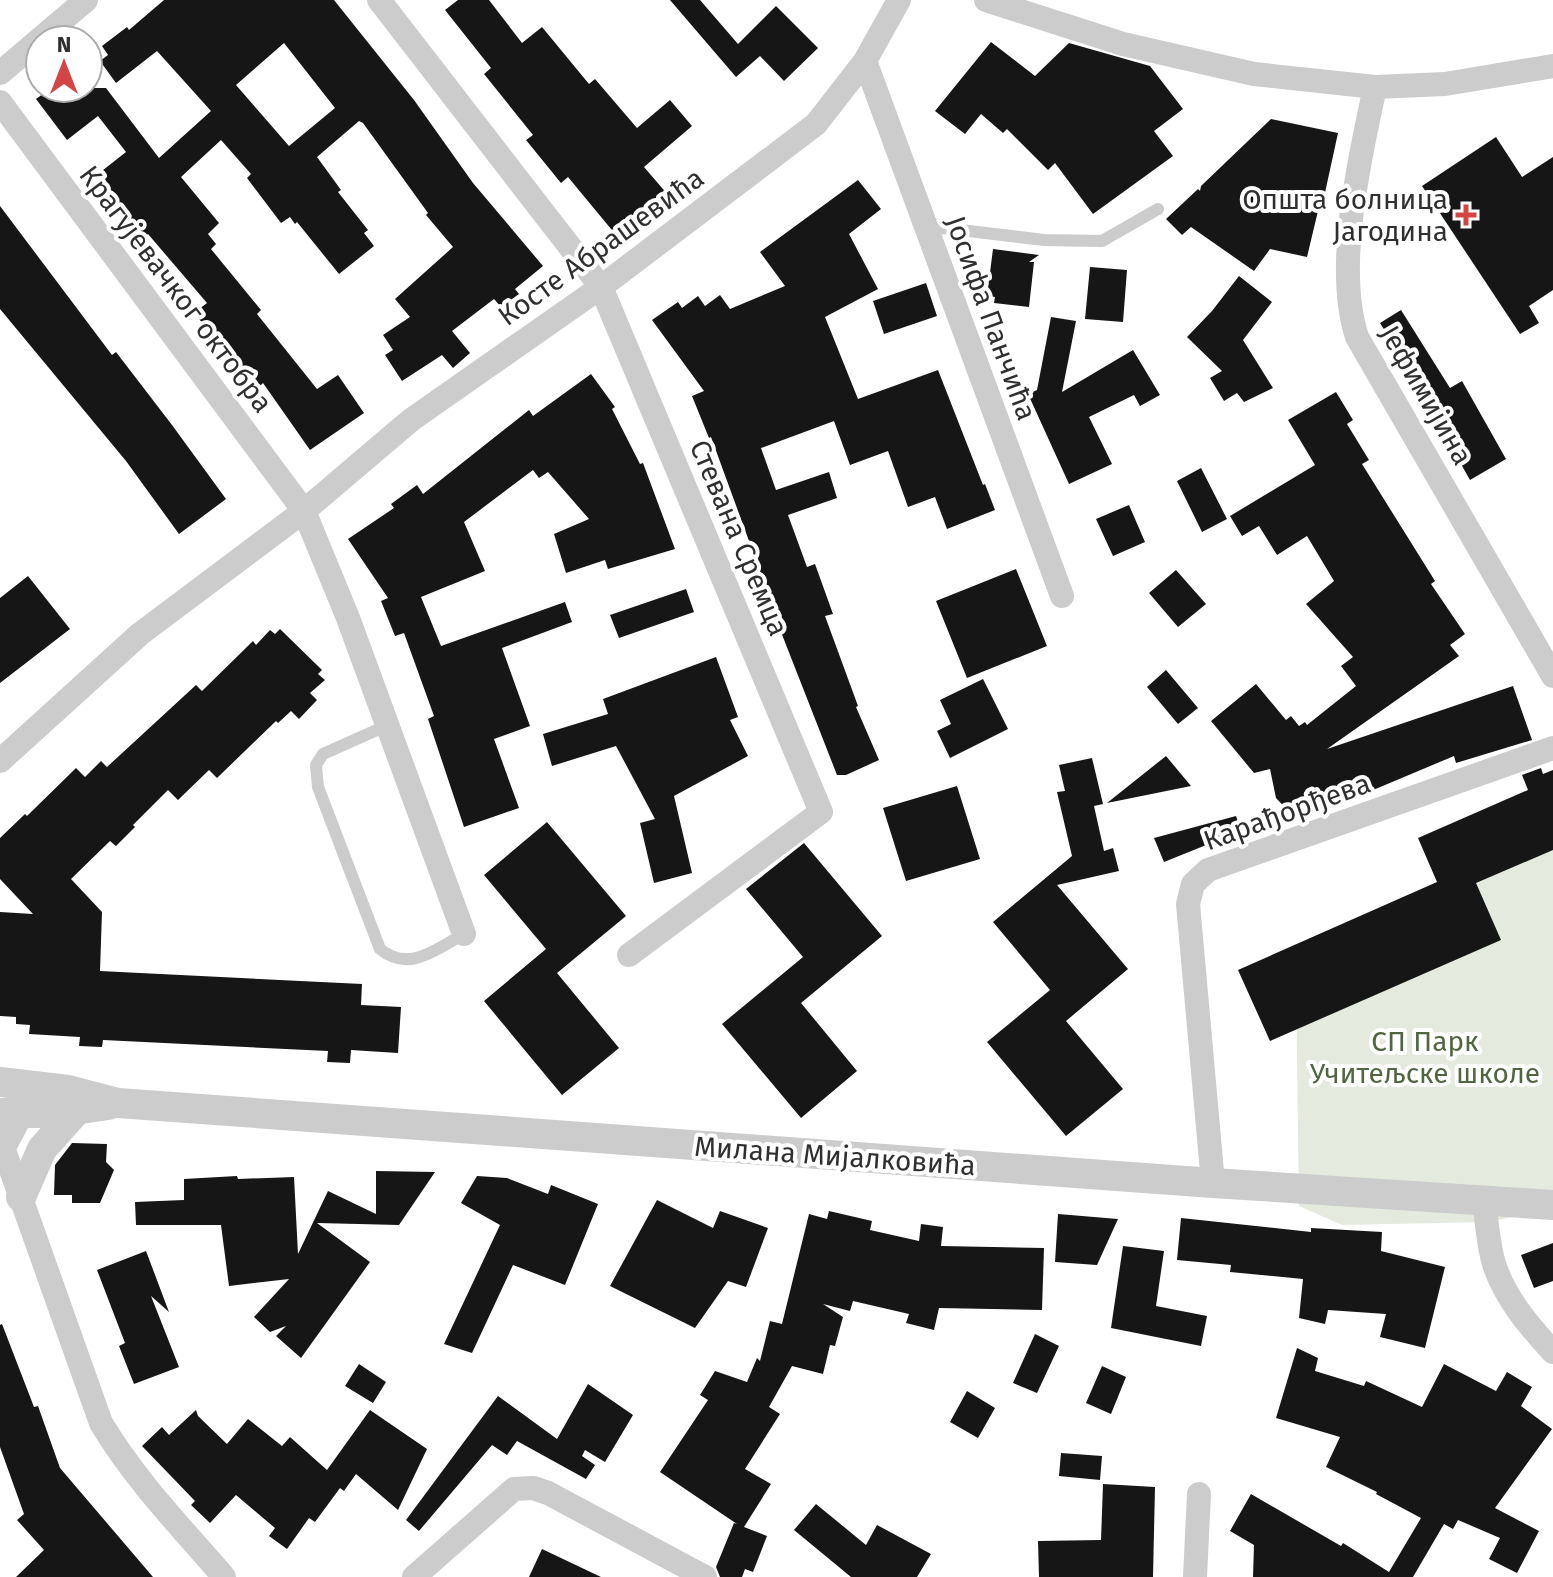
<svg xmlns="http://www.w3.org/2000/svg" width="1553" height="1577" viewBox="0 0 1553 1577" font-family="'Fira Sans',sans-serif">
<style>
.green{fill:#e4ebde}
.building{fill:#161616;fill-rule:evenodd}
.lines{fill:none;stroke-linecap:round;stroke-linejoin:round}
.service{stroke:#ccc;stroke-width:12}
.minor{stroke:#ccc;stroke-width:24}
.tertiary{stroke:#ccc;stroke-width:30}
.poi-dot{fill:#d34445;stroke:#fff;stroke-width:3}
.labels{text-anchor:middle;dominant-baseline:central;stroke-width:8;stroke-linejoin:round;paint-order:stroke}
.poi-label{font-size:28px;fill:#2f2f2f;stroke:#fff;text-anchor:end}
.street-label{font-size:28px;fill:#2f2f2f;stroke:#fff}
.park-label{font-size:28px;fill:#506641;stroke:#fff}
</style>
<rect width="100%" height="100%" fill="#fff"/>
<path class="green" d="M1553,835V1214L1524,1215L1487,1222L1342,1225L1299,1206L1296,983Z"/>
<path class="building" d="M164,0H334L414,100L473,183L543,266L515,289L519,294L501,307L494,299L452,331L470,353L453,368L442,355L402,381L385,355L393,350L383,335L410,317L395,299L453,247L426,215L428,213L363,123L359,121L317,157L341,190L338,192L368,230L364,233L374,246L339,274L297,222L295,224L290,217L281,223L247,178L251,174L221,140L181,177L219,223L208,234L216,244L211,249L261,310L257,314L317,389L338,375L364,413L310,450L263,383L259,387L223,341L220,344L194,313L207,303L148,234L144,237L112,199L115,196L98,174L126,152L98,116L67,140L36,99L51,88H106L159,158L211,111L157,51L116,83L100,61L108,55L102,46L127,27L129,30ZM284,43L335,108L289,146L236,85Z
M458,0H489L522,43L542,27L589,84L595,79L637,128L670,100L692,126L644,167L669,196L616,235L568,177L561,183L526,140L533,135L484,74L491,68L445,10Z
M670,0H700L738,44L776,6L818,48L784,81L760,56L736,77Z
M991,42L1035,76L1069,43L1150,66L1183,109L1154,131L1173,156L1093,214L1055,163L1048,170L1007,129L1003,133L981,114L965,134L935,111Z
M1271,119L1338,133L1321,211H1318L1307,257L1270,249L1254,271L1191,227L1182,235L1166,219L1198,189L1200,191L1201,186Z
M1496,137L1522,177L1553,157V290L1529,306L1539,323L1520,334L1422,186Z
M858,180L881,209L849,234L878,289L825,317L858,399L938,370L983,485L985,484L995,510L947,529L935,497L908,507L888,451L850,465L834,421L761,448L776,490L829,472L837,498L788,515L807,567L815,564L833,614L825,616L858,706L856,707L879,760L846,775H837L781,632L778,633L761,584L764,582L711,437L709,438L692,396L704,391L652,320L678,302L682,308L698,296L705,306L720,295L730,309L785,286L760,252Z
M0,206L112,355L116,352L172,425L226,499L179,534L126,461L0,309Z
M993,249L1039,255L1029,262H1034L1029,307L994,303L995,297L987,296Z
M1090,267L1127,270L1123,322L1085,319Z
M1239,276L1272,302L1243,340L1273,388L1244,402L1237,393L1224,401L1210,378L1222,371L1187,337L1212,311Z
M926,283L937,316L884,334L873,301Z
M1401,310L1450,388L1462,381L1506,459L1470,480L1426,402L1428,400L1380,323Z
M1051,317L1076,321L1062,392L1133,350L1160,395L1140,406L1134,395L1089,417L1112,464L1069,484L1028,394L1037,390Z
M591,374L615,407L612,409L640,464L643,463L675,549L608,569L605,560L566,573L554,534L589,519L548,472L539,478L533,470L464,522L485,571L421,597L441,646L565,602L572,622L502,648L530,726L494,739L519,808L464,827L428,719L434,716L404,633L395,636L381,601L388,598L348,539L394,508L391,504L417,485L423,494L529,410L533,416Z
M1336,392L1353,420L1347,424L1369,460L1362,464L1435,581L1431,584L1465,634L1450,645L1459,656L1327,749L1513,686L1532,740L1456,763L1454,756L1366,793L1360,776L1329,801L1323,794L1296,819L1276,798L1270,769L1254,773L1211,721L1256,684L1286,720L1291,716L1299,726L1305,722L1307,725L1356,686L1341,666L1353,657L1306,604L1334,581L1307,536L1277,555L1259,526L1242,536L1230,516L1315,465L1288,420Z
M1201,468L1227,519L1202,532L1177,481Z
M1129,505L1145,542L1113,556L1096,519Z
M1016,569L1047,646L967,678L936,601Z
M1176,570L1206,604L1178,627L1149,593Z
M28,576L70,629L0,683V598Z
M686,589L694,612L619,638L610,615Z
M280,629L322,670L318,674L325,680L310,693L317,700L299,719L291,711L278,723L276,721L217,778L209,770L178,800L168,790L133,825L135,827L116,846L110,841L71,879L102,912L100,971L362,984L361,1005L401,1007L398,1053L351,1050L350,1063L327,1062L328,1051L103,1040L102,1047L79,1046L80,1037L29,1034L30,1025L16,1024V1017L0,1016V912L33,914L0,879V838L25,814L27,816L76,768L85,777L101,761L107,767L196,685L202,691L253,641L256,645L270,630L275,634Z
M716,657L738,717L730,720L748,756L674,796L692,873L654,883L640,823L655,819L616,746L552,766L543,734L608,714L603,699Z
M1166,670L1198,708L1178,724L1147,687Z
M983,679L1008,729L950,758L937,731L951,724L940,700Z
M1166,756L1191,786L1107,803Z
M1092,758L1103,804L1094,806L1104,851L1113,848L1119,871L1057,885L1128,969L1066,1021L1123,1089L1066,1136L987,1042L1050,990L993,922L1072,856L1057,792L1065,791L1059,765Z
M1541,768L1543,774L1553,770V850L1476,883L1501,940L1270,1041L1238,970L1437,882L1418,838L1528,790L1522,775Z
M957,786L980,859L906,881L883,808Z
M1236,816L1241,831L1164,862L1154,838Z
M547,822L626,916L557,973L619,1048L562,1095L484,1001L546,949L484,875Z
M804,843L882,936L801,1003L857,1071L801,1118L722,1024L803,957L746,889Z
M72,1143L107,1144L106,1162L114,1170L100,1203H72V1195H54L55,1165Z
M376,1171L435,1172L399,1225L317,1223L370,1262L301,1358L276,1336L286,1326L270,1332L254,1317L289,1279L229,1286L221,1225H136L135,1202L184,1200V1179L237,1176L238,1179L294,1177L298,1254L328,1191L376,1214Z
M477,1176L507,1178L548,1194L551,1185L598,1204L565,1285L513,1265L472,1353L444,1344L500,1225L461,1203Z
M657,1200L713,1228L720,1211L768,1228L746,1287L728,1281L695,1328L610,1286Z
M829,1211L872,1221L870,1230L919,1241L921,1224L943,1227L941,1246L1044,1248L1042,1310L939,1308L934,1330L906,1323L909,1314L853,1301L850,1311L823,1304L843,1317L835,1346L830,1345L823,1374L792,1366L769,1407L780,1414L745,1469L771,1484L744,1527L767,1536L753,1572L745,1569L742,1577H720L716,1567L734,1523L737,1524L660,1472L708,1400L700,1395L715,1371L747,1382L757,1358L760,1361L770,1321L782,1324L809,1214L827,1219Z
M1058,1214L1118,1219L1097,1265L1055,1262Z
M1181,1218L1311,1232V1228L1382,1232L1381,1251L1445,1267L1425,1348L1380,1337L1386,1314L1328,1310L1325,1324L1299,1318L1303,1279L1230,1272L1231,1265L1177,1260Z
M1553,1243V1281L1534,1288L1521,1255Z
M1123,1246L1164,1251L1156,1306L1207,1316L1201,1346L1111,1328Z
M146,1251L169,1312L151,1296L179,1367L134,1384L119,1346L125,1343L97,1270Z
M2,1324L34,1407L38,1406L60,1468L153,1577H16L44,1550L17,1520L24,1514L0,1447V1325Z
M1035,1334L1059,1346L1037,1393L1013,1383Z
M1297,1348L1318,1358L1315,1371L1364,1386L1366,1381L1422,1407L1444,1364L1496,1391L1507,1372L1532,1387L1521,1406L1552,1429L1495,1508L1539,1531L1517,1573L1489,1559L1500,1538L1458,1520L1453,1529L1444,1524L1413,1577H1253L1254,1545L1230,1531L1251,1494L1341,1546L1343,1543L1389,1572L1421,1518L1376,1494L1377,1492L1326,1467L1340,1437L1276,1418Z
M359,1364L386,1382L373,1403L345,1386Z
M1102,1366L1126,1377L1111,1414L1086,1403Z
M588,1384L633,1415L605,1462L585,1450L582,1456L595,1465L586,1479L517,1441L507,1455L492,1445L419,1531L406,1520L498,1396L557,1439Z
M967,1391L995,1408L978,1438L950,1422Z
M196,1410L198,1416L227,1444L248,1419L282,1446L290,1437L327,1470L370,1410L427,1449L398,1510L356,1474L344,1491L340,1488L315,1522L309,1518L287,1549L269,1536L275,1528L236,1495L210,1523L191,1505L195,1501L142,1446L162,1427L169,1435Z
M1061,1453L1102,1456L1100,1480L1059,1476Z
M1103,1484L1155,1487L1153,1577H1039L1038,1541L1101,1540Z
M816,1504L866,1545L877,1525L931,1554L917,1577H851L794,1530Z
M542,1549L601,1577H529Z"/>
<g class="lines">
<path class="service" d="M928,232L944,228L1044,240L1102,241L1158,209
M388,725L323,754L316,765L318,787L380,949C409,973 436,949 464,934"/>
<path class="minor" d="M379,0L601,287L821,812L629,955
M986,0L1123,44L1254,74L1375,87L1445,84L1553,66
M865,61L1062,596
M0,73L86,0
M1375,87C1360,158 1334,267 1357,337L1553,676
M0,102L304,511L348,618L464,934
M0,761L140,634L304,511L411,420L601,287L816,124L865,61L899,0
M0,1139L101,1423C135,1480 181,1527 224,1577
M1213,1183L1188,904L1193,884L1208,870L1553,748
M1484,1202C1487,1222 1488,1244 1494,1264C1505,1298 1529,1326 1553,1352
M414,1577L514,1489L533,1488L548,1493L705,1577
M1195,1577L1199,1494"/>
<path class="tertiary" d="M0,1082L68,1090L118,1103L1213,1183L1553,1205
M0,1113H54L108,1105
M2,1145L19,1113L32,1102
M21,1197L42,1149L76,1111"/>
</g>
<path class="poi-dot" d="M1462 203h8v8h8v8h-8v8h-8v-8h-8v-8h8z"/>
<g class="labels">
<g class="poi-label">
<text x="1448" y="199">Општа болница<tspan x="1448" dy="32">Јагодина</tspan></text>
</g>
<g class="street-label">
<text transform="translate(601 247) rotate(-36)">Косте Абрашевића</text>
<text transform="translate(176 289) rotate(53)">Крагујевачког октобра</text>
<text transform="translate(991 318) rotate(70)">Јосифа Панчића</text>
<text transform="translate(1426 395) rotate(60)">Јефимијина</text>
<text transform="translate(739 538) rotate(67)">Стевана Сремца</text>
<text transform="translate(1287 812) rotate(-20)">Карађорђева</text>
<text transform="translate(835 1156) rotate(4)">Милана Мијалковића</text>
</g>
<g class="park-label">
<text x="1425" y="1041">СП Парк<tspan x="1425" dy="32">Учитељске школе</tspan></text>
</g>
</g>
<g transform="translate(64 64)"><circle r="38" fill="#ffffff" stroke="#acacac" stroke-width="2"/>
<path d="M0-6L14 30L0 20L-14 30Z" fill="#d34445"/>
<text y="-12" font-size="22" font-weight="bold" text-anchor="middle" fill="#2f2f2f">N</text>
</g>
</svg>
